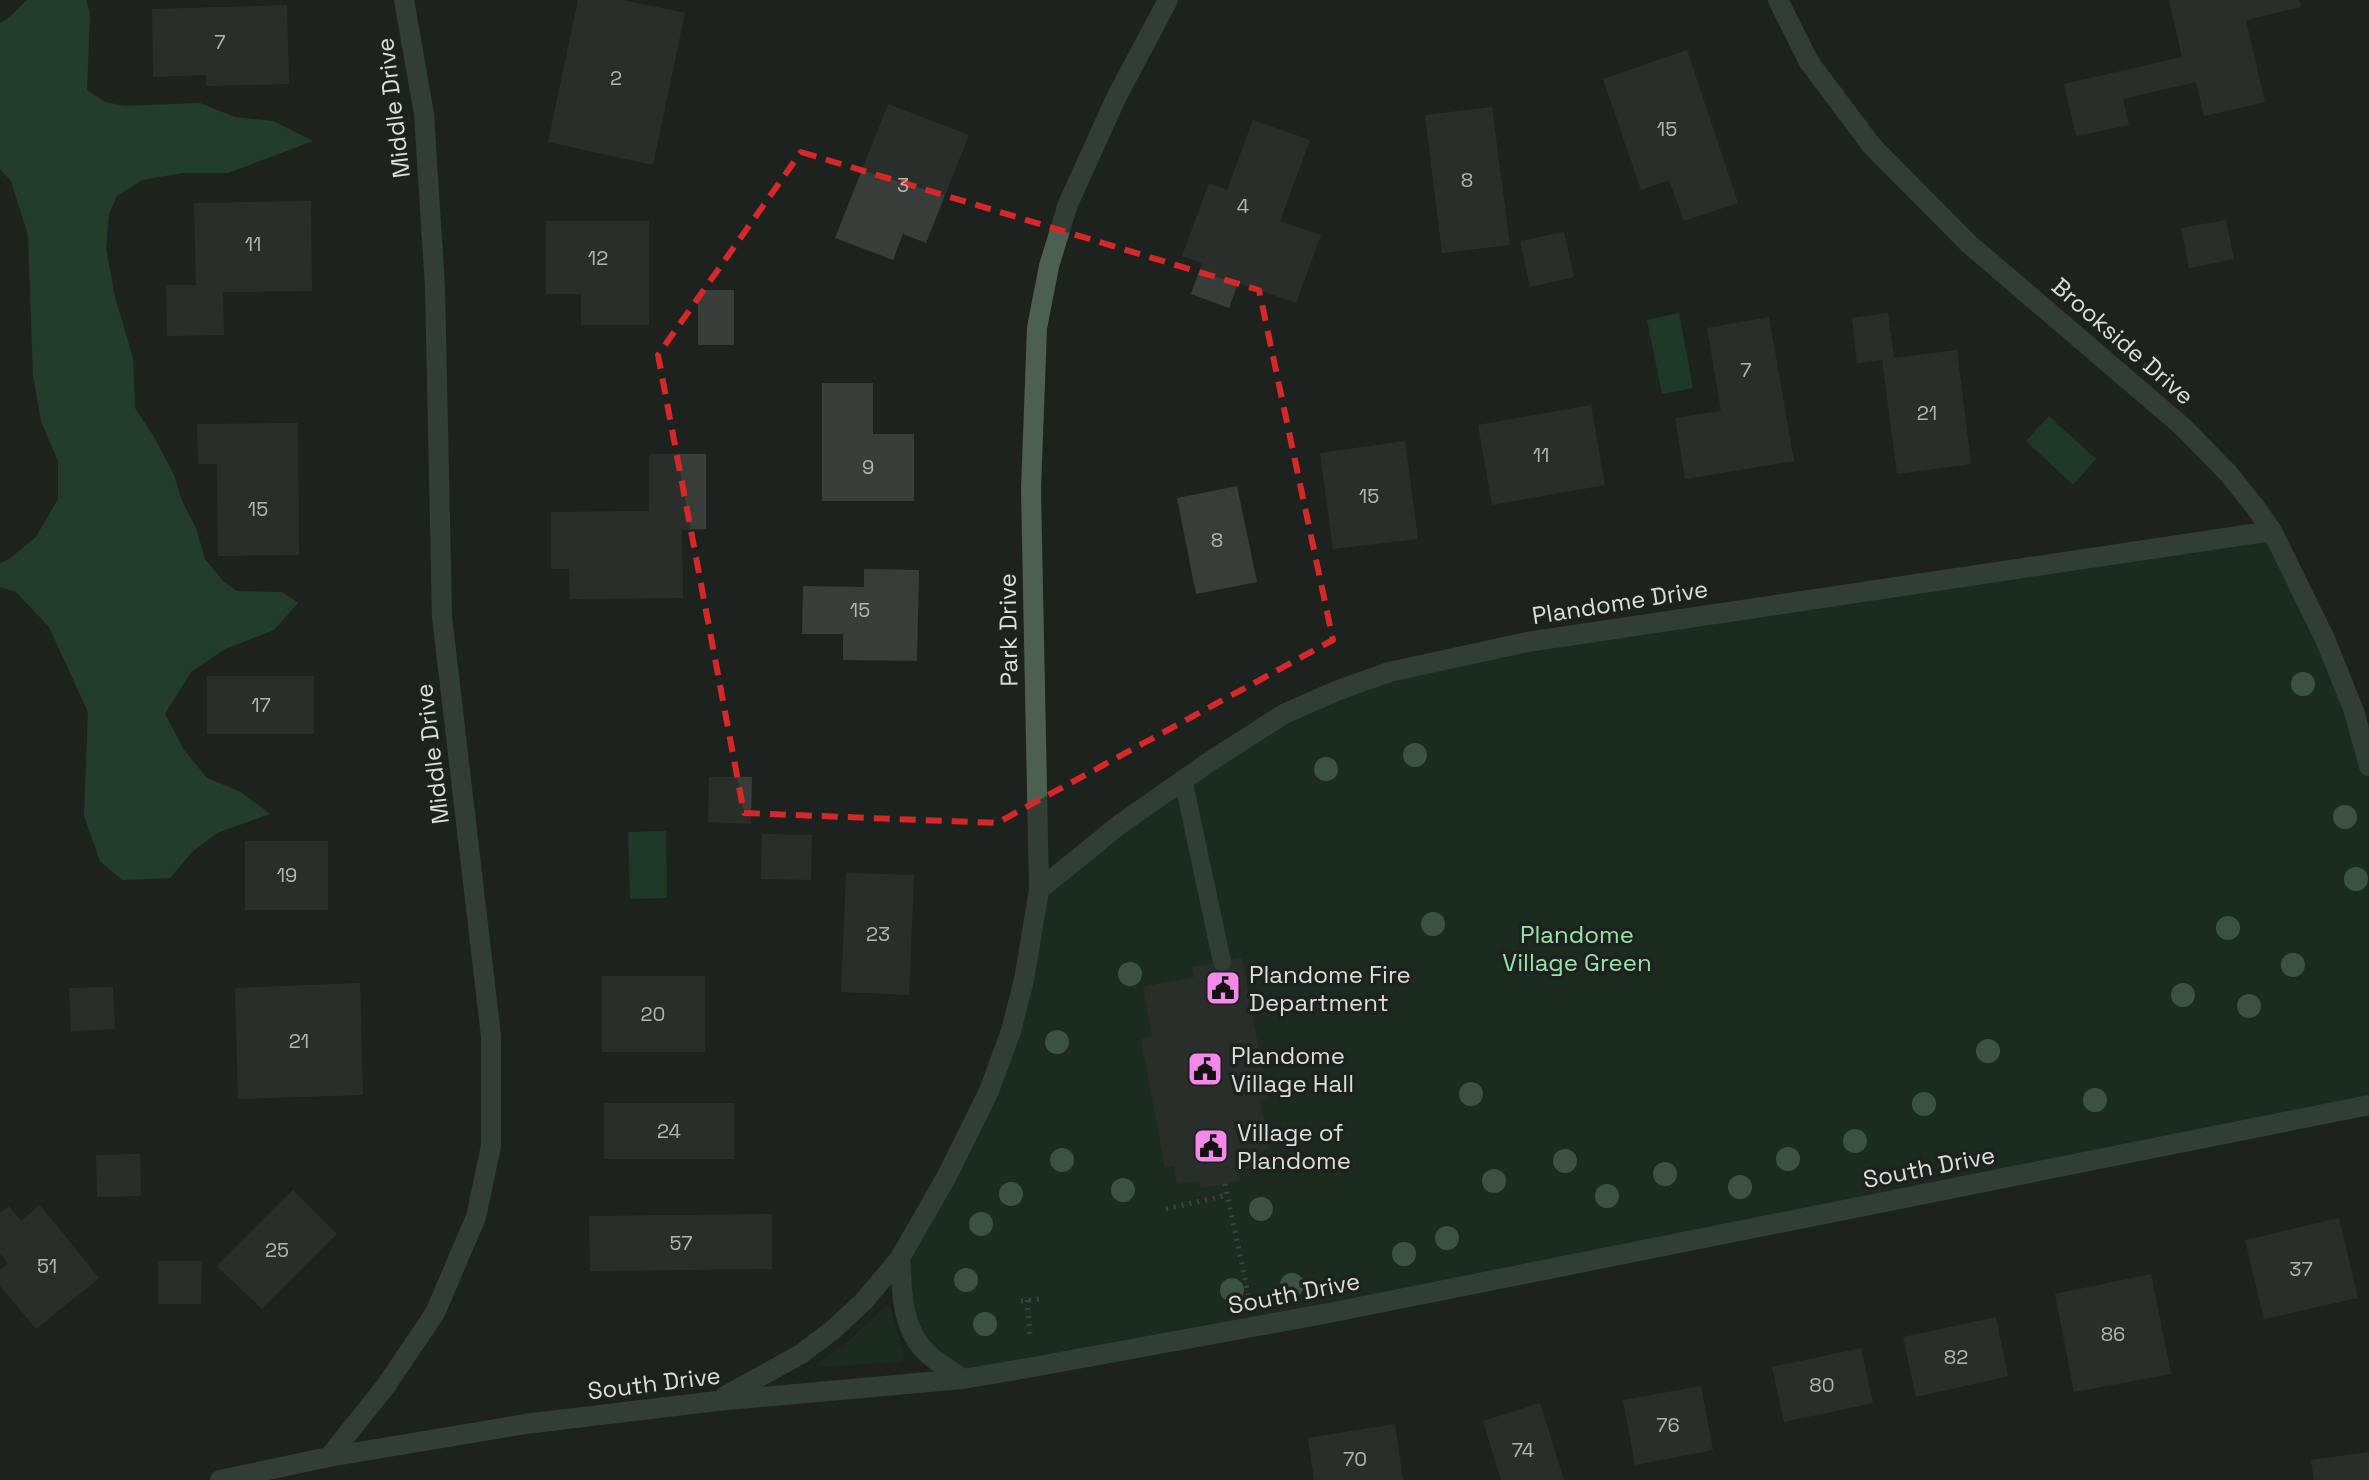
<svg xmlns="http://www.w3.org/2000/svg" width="2369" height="1480" viewBox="0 0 2369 1480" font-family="'Space Grotesk',sans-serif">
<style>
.green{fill:#1b3622}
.forest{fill:#2b5e3a}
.water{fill:#205430}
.building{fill:#383d39}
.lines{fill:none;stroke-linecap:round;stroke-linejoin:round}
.path{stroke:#666a67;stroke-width:5;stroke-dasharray:2 6;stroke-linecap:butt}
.service{stroke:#4b6050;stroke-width:18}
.minor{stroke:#4b6050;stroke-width:20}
.tree{fill:#618d6b}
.marked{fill:none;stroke:#d62828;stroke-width:6;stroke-dasharray:16 10;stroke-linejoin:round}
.labels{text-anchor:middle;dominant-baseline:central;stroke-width:7;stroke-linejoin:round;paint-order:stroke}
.number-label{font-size:20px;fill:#b2b6b3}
.street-label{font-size:24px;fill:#dbdedc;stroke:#1e221f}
.park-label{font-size:24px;fill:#97e4aa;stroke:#1e221f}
.poi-label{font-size:24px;fill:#dbdedc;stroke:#1e221f;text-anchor:start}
</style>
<rect width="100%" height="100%" fill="#1e221f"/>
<path class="green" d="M2272,531L2369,766V1105L963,1379L927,1353L900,1258L989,1091L1039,890L1209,762L1389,672Z
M890,1307L904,1354L903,1360L899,1362L818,1367L817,1363L849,1341L883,1308Z"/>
<path class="forest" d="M27,0H86L90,13L87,90L105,102L125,106L200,103L235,117L273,121L313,141L228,173H182L142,180L117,196L109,214L106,248L115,297L133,358L135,408L154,437L174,475L182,501L196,528L205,559L223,581L237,591L282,592L298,603L274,630L225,649L191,672L165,714L184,750L207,778L241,792L270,814L217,833L192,852L170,878L122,880L100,861L84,816L88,712L49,627L16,592L0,587V563L9,559L36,537L58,499V461L41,421L33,375L28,235L11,181L0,169V23L10,17Z"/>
<path class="water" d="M1679,313L1693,388L1662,394L1647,320Z
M2049,416L2096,459L2073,485L2026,441Z
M666,831L667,898L630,899L628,832Z"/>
<path class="building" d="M578,0H623L685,13L653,165L548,142Z
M2169,0H2299L2301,7L2246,20L2265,102L2204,116L2196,82L2123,99L2129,125L2076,136L2064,84L2182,57Z
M287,5L289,84L206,86V75L153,77L152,9Z
M1687,50L1738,203L1684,221L1669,180L1641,190L1603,79Z
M888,104L969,135L926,243L903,234L893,260L835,238Z
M1492,107L1510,245L1442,253L1425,115Z
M1253,120L1310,140L1280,221L1321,235L1296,303L1238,283L1229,308L1191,294L1202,263L1182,256L1209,183L1227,190Z
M311,201L312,291L223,292L224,335L167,336L166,285H196L194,203Z
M2226,220L2234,259L2189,268L2181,228Z
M546,221H649V325H581V294H546Z
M1564,232L1574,277L1530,287L1520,241Z
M698,290H734V345H698Z
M1888,313L1894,358L1957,350L1971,464L1897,474L1882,360L1857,363L1852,318Z
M1769,317L1794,461L1685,479L1675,418L1721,411L1707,328Z
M822,383H873V434H914V501H822Z
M1591,405L1605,485L1492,505L1478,425Z
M298,423L299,555L218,556L217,464H198L197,424Z
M1405,441L1418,539L1333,549L1320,453Z
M649,454H706V529L682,530L683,598L570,599L569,569H551V512L649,511Z
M1237,486L1257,582L1196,594L1177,498Z
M864,569L919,570L917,661L843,660V634H802L803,586L864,587Z
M207,676H314V734H207Z
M709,777H752L751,824L708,822Z
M762,834L812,835L811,880L761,879Z
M245,841H328V910H245Z
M846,873L914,875L909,995L841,992Z
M1242,958L1268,1099L1260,1101L1270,1149L1257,1151L1260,1166L1239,1170L1240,1181L1201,1188L1199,1181L1177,1184L1174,1166L1165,1167L1141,1039L1152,1037L1143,987L1194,977L1192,967Z
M602,976H705V1052H602Z
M360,983L363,1095L238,1099L235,988Z
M113,987L115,1029L71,1031L69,988Z
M604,1103H734V1159H604Z
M140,1154L141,1196L97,1197L96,1155Z
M293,1190L337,1234L262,1309L217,1266Z
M40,1205L99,1278L36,1329L0,1286V1270L8,1263L0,1253V1213L9,1206L21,1221Z
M772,1214V1269L590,1271L589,1216Z
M2339,1218L2358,1298L2264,1319L2245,1240Z
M158,1261H202L201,1304H158Z
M2151,1274L2171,1374L2074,1392L2055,1294Z
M1996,1317L2008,1376L1916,1397L1903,1337Z
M1861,1348L1873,1403L1784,1422L1772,1367Z
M1701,1386L1713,1450L1635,1465L1623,1400Z
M1540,1403L1564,1480H1501L1483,1421Z
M1395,1424L1403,1480H1314L1308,1438Z
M2369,1452V1480H2314L2311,1460Z"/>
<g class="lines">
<path class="path" d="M1225,1184L1249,1298
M1166,1209L1228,1195
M1027,1300L1030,1335
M1021,1301L1040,1299"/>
<path class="service" d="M1183,779L1222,962"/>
<path class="minor" d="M1778,0L1809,62L1872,146L1968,243L2183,427L2228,473L2256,508L2272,531L2325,639L2354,711L2369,766
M1039,890L1119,825L1209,762L1284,714L1336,691L1389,672L1527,642L2272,531
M900,1258C902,1290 901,1329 927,1353C937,1363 951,1370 963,1379
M725,1396L801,1354L834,1329L864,1301L900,1258L947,1176L989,1091L1011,1031L1024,980L1039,890L1031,489L1037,328L1049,266L1068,204L1116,98L1168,0
M329,1457L385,1387L435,1313L476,1217L491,1146V1036L442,617L435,287L424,114L404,0
M220,1480L329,1457L525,1424L717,1401L963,1379L1033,1367L1329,1313L2369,1105"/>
</g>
<g class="tree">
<circle cx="2303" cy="684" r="12"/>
<circle cx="1415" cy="755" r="12"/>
<circle cx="1326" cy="769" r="12"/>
<circle cx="2345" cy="817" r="12"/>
<circle cx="2356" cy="879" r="12"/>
<circle cx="1433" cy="924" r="12"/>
<circle cx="2228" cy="928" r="12"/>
<circle cx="2293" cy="965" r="12"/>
<circle cx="1130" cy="974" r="12"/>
<circle cx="2183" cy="995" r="12"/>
<circle cx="2249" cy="1006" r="12"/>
<circle cx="1057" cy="1042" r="12"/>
<circle cx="1988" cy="1051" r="12"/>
<circle cx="1471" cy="1094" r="12"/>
<circle cx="2095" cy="1100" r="12"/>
<circle cx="1924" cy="1104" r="12"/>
<circle cx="1855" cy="1141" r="12"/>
<circle cx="1788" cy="1159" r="12"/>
<circle cx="1062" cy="1160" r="12"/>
<circle cx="1565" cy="1161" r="12"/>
<circle cx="1665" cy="1174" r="12"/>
<circle cx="1494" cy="1181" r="12"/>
<circle cx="1740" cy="1187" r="12"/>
<circle cx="1123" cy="1190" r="12"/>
<circle cx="1011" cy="1194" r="12"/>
<circle cx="1607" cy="1196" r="12"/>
<circle cx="1261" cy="1209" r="12"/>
<circle cx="981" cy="1224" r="12"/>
<circle cx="1447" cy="1238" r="12"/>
<circle cx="1404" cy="1254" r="12"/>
<circle cx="966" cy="1280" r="12"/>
<circle cx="1292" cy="1285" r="12"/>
<circle cx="1232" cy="1290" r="12"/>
<circle cx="985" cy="1324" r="12"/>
</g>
<path d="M0 0H2369V1480H0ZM801,152L1259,290L1333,640L997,823L744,813L658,355Z" fill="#1e221f" fill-opacity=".55" fill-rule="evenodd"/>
<path class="marked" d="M801,152L1259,290L1333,640L997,823L744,813L658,355Z"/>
<defs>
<symbol id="civic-square" viewBox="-11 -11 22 22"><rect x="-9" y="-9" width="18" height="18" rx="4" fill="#f788eb" stroke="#1e221f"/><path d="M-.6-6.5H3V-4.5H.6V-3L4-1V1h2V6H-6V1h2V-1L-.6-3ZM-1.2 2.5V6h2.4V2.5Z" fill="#111"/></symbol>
</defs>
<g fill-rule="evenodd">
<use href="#civic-square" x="1203" y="968" width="40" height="40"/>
<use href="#civic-square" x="1185" y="1049" width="40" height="40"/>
<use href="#civic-square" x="1191" y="1126" width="40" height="40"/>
</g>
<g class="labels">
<g class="number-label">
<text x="220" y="42">7</text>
<text x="616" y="78">2</text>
<text x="1667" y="129">15</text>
<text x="1467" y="180">8</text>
<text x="903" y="185">3</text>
<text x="1243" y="206">4</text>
<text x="253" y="244">11</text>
<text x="598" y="258">12</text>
<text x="1746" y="370">7</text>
<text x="1927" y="413">21</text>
<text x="1541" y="455">11</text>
<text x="868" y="467">9</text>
<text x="1369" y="496">15</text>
<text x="258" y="509">15</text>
<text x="1217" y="540">8</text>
<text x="860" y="610">15</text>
<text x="261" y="705">17</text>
<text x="287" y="875">19</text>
<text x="878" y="934">23</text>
<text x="653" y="1014">20</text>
<text x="299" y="1041">21</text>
<text x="669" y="1131">24</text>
<text x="681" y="1243">57</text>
<text x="277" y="1250">25</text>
<text x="47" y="1266">51</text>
<text x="2301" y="1269">37</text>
<text x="2113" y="1334">86</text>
<text x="1956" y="1357">82</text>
<text x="1822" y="1385">80</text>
<text x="1668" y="1425">76</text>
<text x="1523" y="1450">74</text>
<text x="1355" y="1459">70</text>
</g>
<g class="street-label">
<text transform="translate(393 108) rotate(-97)">Middle Drive</text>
<text transform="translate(2123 341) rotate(41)">Brookside Drive</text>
<text transform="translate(1620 602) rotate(-9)">Plandome Drive</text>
<text transform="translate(1008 630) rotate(-91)">Park Drive</text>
<text transform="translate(432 754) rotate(-97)">Middle Drive</text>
<text transform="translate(1929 1167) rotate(-11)">South Drive</text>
<text transform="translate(1294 1293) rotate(-11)">South Drive</text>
<text transform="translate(654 1383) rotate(-7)">South Drive</text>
</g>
<g class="park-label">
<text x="1577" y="934">Plandome<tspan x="1577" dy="28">Village Green</tspan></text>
</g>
<g class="poi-label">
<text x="1249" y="974">Plandome Fire<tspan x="1249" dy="28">Department</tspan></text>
<text x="1231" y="1055">Plandome<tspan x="1231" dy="28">Village Hall</tspan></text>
<text x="1237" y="1132">Village of<tspan x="1237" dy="28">Plandome</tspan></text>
</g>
</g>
</svg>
